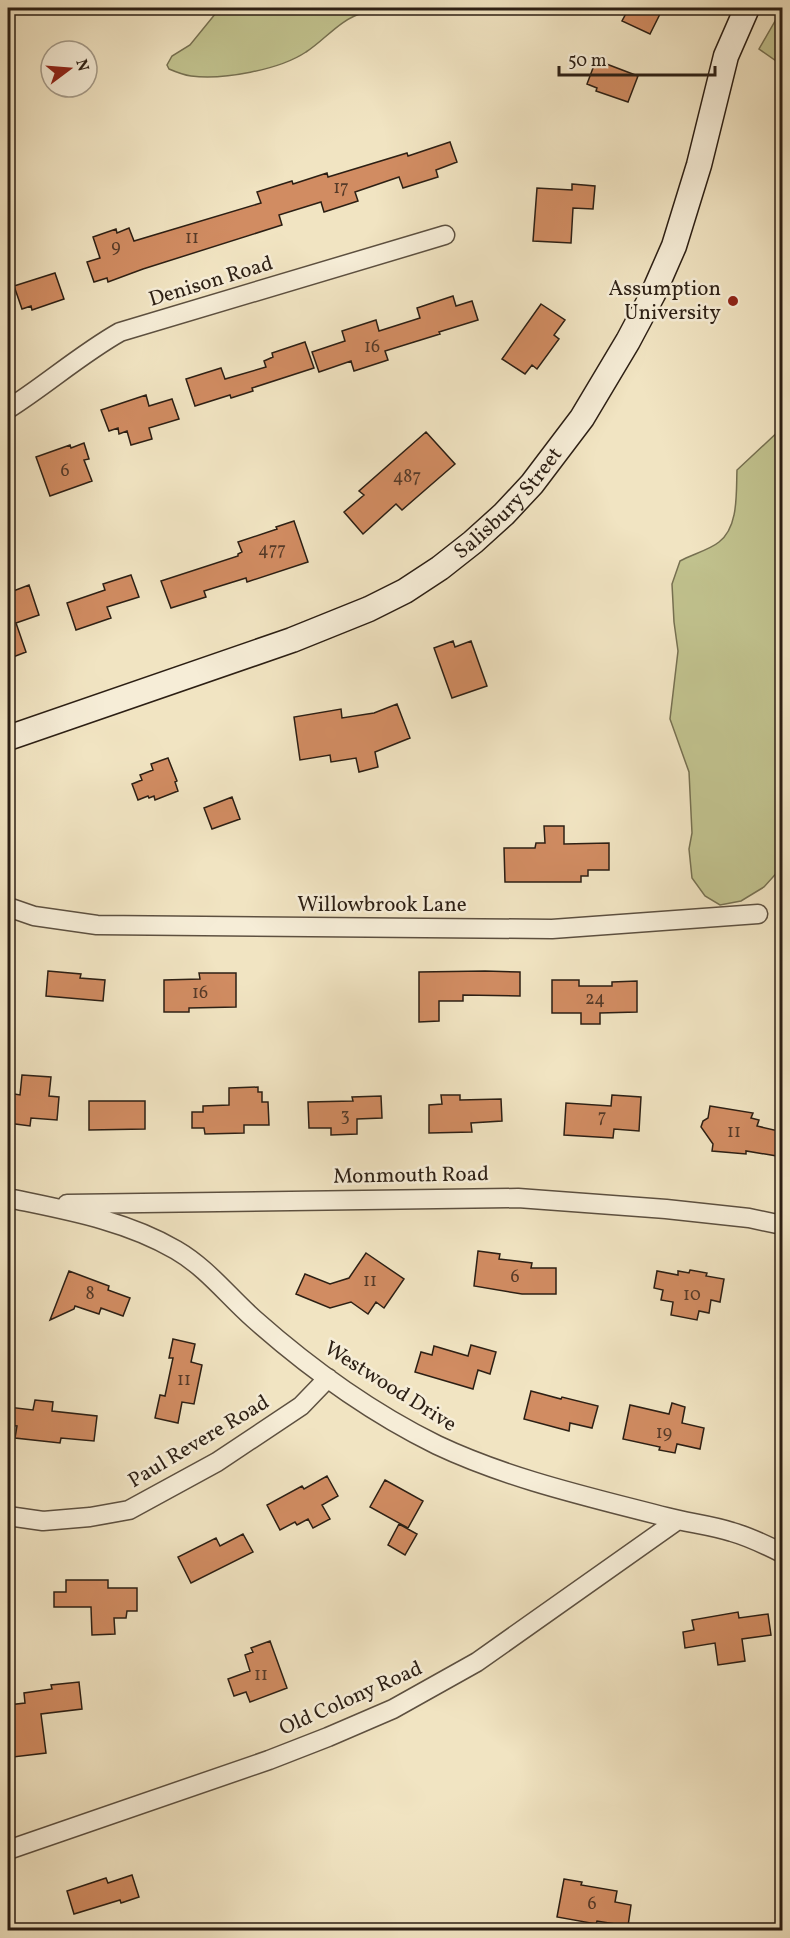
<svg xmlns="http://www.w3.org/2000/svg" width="790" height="1938" viewBox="0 0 790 1938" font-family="Vollkorn,serif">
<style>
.green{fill:#c1c28e;stroke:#767051;stroke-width:1.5}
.building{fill:#d18c62;stroke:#2c1f14;stroke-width:1.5}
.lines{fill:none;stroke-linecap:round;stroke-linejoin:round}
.minor-casing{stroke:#5d5040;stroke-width:21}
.secondary-casing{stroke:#2c1f14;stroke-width:27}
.minor{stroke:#f6edd7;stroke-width:18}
.secondary{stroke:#f6edd7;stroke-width:24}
.poi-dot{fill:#8f2418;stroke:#f6edd7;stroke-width:2}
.labels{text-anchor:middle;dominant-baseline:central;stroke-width:5;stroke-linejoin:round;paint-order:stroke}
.number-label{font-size:18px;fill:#553a28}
.street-label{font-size:21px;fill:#2c1f14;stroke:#f6edd7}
.poi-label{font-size:21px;fill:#2c1f14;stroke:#f6edd7;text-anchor:end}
</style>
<rect width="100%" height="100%" fill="#f1e4c2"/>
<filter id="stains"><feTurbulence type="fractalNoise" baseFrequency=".00333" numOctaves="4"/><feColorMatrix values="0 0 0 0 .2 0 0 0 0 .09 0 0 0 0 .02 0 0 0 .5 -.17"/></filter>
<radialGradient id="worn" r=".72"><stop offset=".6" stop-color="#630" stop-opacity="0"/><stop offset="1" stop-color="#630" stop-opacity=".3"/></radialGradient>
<path class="green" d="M220,8H440C419,16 388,7 363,13C340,19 325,40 306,52C279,70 223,80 191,76C184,75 176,72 169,69L167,65L172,56L190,45Z
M782,9V65L759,49Z
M782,428V867L764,887L741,901L720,905L705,896L692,878L689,849L692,833L689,772L670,719L678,651L674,622L672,584L680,561C691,555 711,549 719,542C739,527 736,492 737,470Z"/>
<path class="building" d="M629,8H663L650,34L622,21Z
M596,60L638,76L628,102L596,91L597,88L587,84Z
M450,142L457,162L436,170L438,177L403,188L399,177L355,192L358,201L324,212L321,202L279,215L282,225L143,269L108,282L107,278L94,282L87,262L100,258L93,237L116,229L117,233L129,228L134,241L261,203L257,192L292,181L293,184L327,173L328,177L407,153L408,156Z
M572,184L595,186L593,209L573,208L571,243L533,241L537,188L572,190Z
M55,273L64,299L32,310L31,306L22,309L14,286Z
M453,296L456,306L472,301L478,320L439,332L440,334L385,351L388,360L354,371L351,361L319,372L312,352L345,341L342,331L376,320L379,331L420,318L417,308Z
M541,304L565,320L554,335L559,339L537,369L532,365L525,374L502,359Z
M305,342L314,368L252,388L253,391L231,398L230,395L195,406L186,379L221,368L225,379L266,367L264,361L273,357L272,353Z
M146,395L149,406L172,399L179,419L149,428L152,439L131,445L127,431L119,434L118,428L109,431L101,410Z
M426,432L455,464L402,510L396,504L363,534L344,512L364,495L359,491Z
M84,443L89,459L84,460L92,481L50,496L36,457L70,445L71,448Z
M294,521L308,562L247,582L246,578L204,591L206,597L171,608L161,581L238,556V554L242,552L238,542L277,529L276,527Z
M131,575L139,597L107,607L111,618L76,630L67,603L105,590L103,584Z
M29,585L39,615L16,623L26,652L8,659V593Z
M453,641L455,647L471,641L487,686L452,698L434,648Z
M397,704L410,738L375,752L378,767L359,772L356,758L331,762L330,755L300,760L294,717L341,709L342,718L374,713Z
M168,758L177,781L175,782L178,791L155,800L154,796L149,798L148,796L138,800L132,784L142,780L140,775L153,770L151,764Z
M232,797L240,819L212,829L204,808Z
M544,826H564V844L609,843V870H588V876H581V882H505L504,848H535L536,843H545Z
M48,971L81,974L80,978L105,980L103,1001L46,996Z
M485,971L520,972V996L463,995V1001H439V1021L419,1022V972Z
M199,973H236V1007L189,1008V1012H164V980L200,979Z
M552,980H579V986H612V982L637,981V1012L600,1013V1024H581V1013H552Z
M22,1075L51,1077L49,1096L59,1097L57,1120L31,1118L30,1126L8,1123V1093L20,1095Z
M258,1087V1092H262V1102H268L269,1125H244V1133L205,1134L204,1128H192V1112H203V1106L229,1105V1088Z
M441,1095H460V1100L501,1099L502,1121L471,1123L472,1132L429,1133V1105L442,1104Z
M612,1095L641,1097L639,1131L614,1129L613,1138L564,1135L566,1103L611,1106Z
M381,1096L382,1118L357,1119V1134L331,1135V1128H309L308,1102L353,1101L352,1097Z
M89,1101H145V1129L89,1130Z
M710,1106L753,1113L751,1118L759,1120L757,1126L783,1132V1157L746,1151V1154L712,1151L713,1144L701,1127L703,1121L708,1118Z
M478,1251L500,1254L499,1259L532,1263L531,1268H556V1294H522L474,1286Z
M366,1253L404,1279L384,1308L376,1302L368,1314L351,1302L330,1308L296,1294L305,1274L330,1284L349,1278Z
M690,1270L707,1273L706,1276L724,1279L720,1302L711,1300L709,1313L699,1311L697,1320L671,1315L673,1302L661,1300L663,1290L654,1288L657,1271L678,1275V1271L689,1273Z
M69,1271L109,1286L108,1290L130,1298L123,1316L101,1308L99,1314L75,1306L74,1309L50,1320Z
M173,1339L195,1344L191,1362L202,1365L194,1404L182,1402L178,1423L155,1418L160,1395L165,1396L173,1358H169Z
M471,1345L496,1352L490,1374L478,1370L473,1389L415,1372L421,1352L432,1355L434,1346L468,1356Z
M531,1391L561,1399L562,1397L598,1406L592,1428L570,1423L569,1431L524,1419Z
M35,1400L53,1402L52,1411L97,1416L94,1441L61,1438L60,1443L15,1438L17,1426L8,1425V1407L33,1410Z
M672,1403L685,1407L682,1423L704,1428L700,1449L677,1444L675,1453L659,1450L660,1447L623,1439L630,1405L669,1414Z
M327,1476L338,1496L322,1505L330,1519L313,1528L308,1519L297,1525L295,1522L280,1530L267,1505L302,1486L304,1489Z
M385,1480L423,1501L408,1528L370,1507Z
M399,1524L417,1534L405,1555L388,1545Z
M243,1534L253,1552L191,1583L178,1557L216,1538L220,1546Z
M66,1580H108V1588H137V1611H127L126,1618H114L115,1634L92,1635L91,1607H54V1592H66Z
M738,1612L739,1618L768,1614L771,1635L742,1639L745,1661L718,1665L715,1643L685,1648L683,1632L694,1630L692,1620Z
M270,1641L287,1688L250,1702L246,1692L234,1696L228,1679L250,1671L245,1655L253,1652L251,1648Z
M79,1682L82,1709L41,1714L46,1753L13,1757L8,1705L25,1703L24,1693L52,1689L51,1685Z
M132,1875L139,1897L121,1903L120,1900L74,1914L67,1891L106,1878L108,1883Z
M564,1879L582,1882L581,1885L617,1891L615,1902L631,1905L628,1926L597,1921L596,1924L557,1917Z"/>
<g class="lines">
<defs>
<path id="minor" d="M8,409C46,385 81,354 120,332L445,235
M8,907L34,916L97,925L552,929L758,914
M8,1198C65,1210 125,1220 176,1250C207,1268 227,1295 254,1319C307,1366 372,1413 437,1445C509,1479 589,1497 666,1517C688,1523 711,1525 732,1532C750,1537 766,1545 782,1553
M67,1204L518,1198L666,1209L749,1218L782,1225
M8,1516L43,1521L90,1517L129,1510L217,1462L301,1406L328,1378
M8,1850L269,1760L328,1737L393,1709L477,1662L678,1520"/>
<g id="secondary">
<path id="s1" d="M8,738L292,640L369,609L405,591L440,568L473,542L504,514L532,484L582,418L628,341L653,294L674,246L699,165L726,56L747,8"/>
</g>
</defs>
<use href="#minor" class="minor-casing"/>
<use href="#secondary" class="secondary-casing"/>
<use href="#minor" class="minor"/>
<use href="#secondary" class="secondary"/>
</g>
<circle class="poi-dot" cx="733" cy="301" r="6"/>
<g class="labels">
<g class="number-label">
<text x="341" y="188">17</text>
<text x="192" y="238">11</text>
<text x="116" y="247">9</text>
<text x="372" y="347">16</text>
<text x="65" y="471">6</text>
<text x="407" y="477">487</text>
<text x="272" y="550">477</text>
<text x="200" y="993">16</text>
<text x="595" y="999">24</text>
<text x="345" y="1116">3</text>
<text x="602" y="1117">7</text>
<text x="734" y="1132">11</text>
<text x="515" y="1277">6</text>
<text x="370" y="1281">11</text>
<text x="90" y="1294">8</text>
<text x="692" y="1295">10</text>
<text x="184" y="1380">11</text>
<text x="664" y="1433">19</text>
<text x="261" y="1675">11</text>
<text x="592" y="1904">6</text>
</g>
<g class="street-label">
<text transform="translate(211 282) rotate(-17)">Denison Road</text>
<text stroke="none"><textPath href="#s1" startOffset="560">Salisbury Street</textPath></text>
<text x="382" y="905">Willowbrook Lane</text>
<text transform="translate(411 1176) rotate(-1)">Monmouth Road</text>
<text transform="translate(390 1387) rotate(32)">Westwood Drive</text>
<text transform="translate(199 1442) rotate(-31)">Paul Revere Road</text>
<text transform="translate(351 1699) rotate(-24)">Old Colony Road</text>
</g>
<g class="poi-label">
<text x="721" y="289">Assumption<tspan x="721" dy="24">University</tspan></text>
</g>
</g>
<rect width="790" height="1938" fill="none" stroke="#f1e4c2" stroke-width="30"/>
<rect x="9" y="9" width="772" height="1920" fill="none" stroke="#2c1f14" stroke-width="3"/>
<rect x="15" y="15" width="760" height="1908" fill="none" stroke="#2c1f14" stroke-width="1.5"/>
<g transform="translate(69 69) rotate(74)"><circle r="28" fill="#f6edd7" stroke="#a59b89" stroke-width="1.5"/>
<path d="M0-4.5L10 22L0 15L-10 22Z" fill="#8f2418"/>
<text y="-9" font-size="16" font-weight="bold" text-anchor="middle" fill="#2c1f14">N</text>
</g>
<path d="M559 66v9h156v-9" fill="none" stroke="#2c1f14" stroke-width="3"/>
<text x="568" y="66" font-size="18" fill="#2c1f14" stroke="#f6edd7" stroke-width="4.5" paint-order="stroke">50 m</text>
<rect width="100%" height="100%" filter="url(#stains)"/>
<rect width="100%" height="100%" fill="url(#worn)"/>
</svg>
